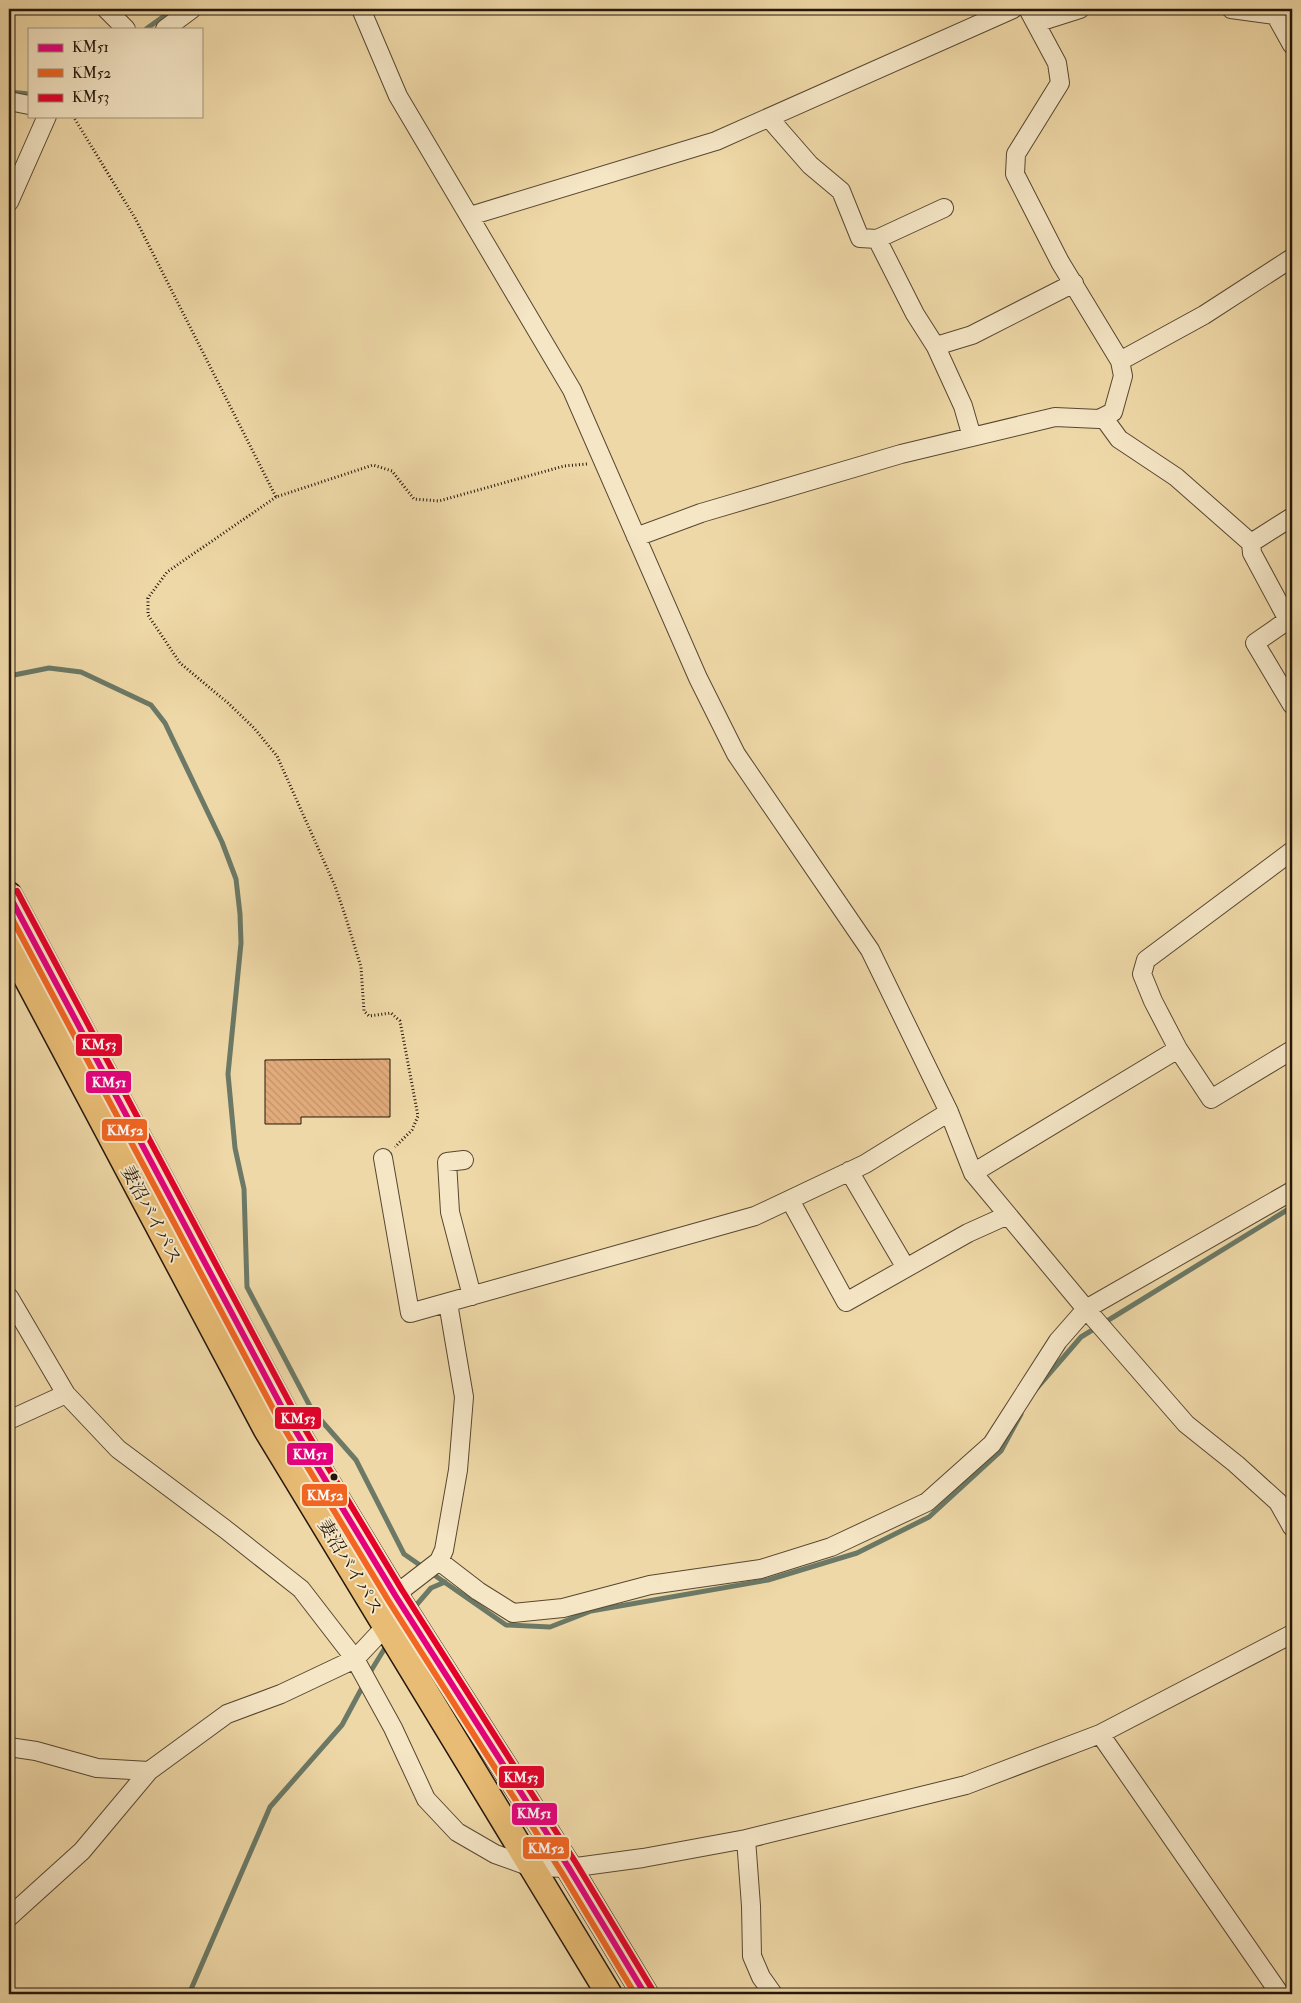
<svg xmlns="http://www.w3.org/2000/svg" width="1301" height="2003" viewBox="0 0 1301 2003" font-family="'IM FELL Double Pica','Noto Serif JP',serif">
<style>
.lines{fill:none;stroke-linecap:round;stroke-linejoin:round}
.stream{stroke:#6b7966;stroke-width:5}
.building{fill:url(#building-back-hatch);stroke:#24170b}
.minor-casing{stroke:#574732;stroke-width:20}
.highway-casing{stroke:#24170b;stroke-width:28}
.path{stroke:#24170b;stroke-width:3;stroke-dasharray:1 2.5;stroke-linecap:butt}
.minor{stroke:#f5e6c6;stroke-width:18}
.highway{stroke:#e8bc74;stroke-width:25}
.bus-1-casing{stroke:#f5e6c6;stroke-width:10}
.bus-2-casing{stroke:#f5e6c6;stroke-width:10}
.bus-3-casing{stroke:#f5e6c6;stroke-width:10}
.bus-1{stroke:#e5007d;stroke-width:6}
.bus-2{stroke:#f26522;stroke-width:6}
.bus-3{stroke:#e4002b;stroke-width:6}
.bus-dot{fill:#24170b;stroke:#f5e6c6;stroke-width:2}
.labels{text-anchor:middle;dominant-baseline:central;stroke-width:4;stroke-linejoin:round;paint-order:stroke}
.street-label{font-size:18px;fill:#24170b;stroke:#f5e6c6}
.line-badge{stroke:#f5e6c6;stroke-width:2}
.badge-label{font-size:14px;text-anchor:middle;font-weight:bold;fill:#fff}
</style>
<defs>
<pattern id="building-back-hatch" width="6" height="6" patternUnits="userSpaceOnUse" patternTransform="scale(1.25)"><rect width="6" height="6" fill="#e2ab7b"/><path d="M-1 5l2 2M0 0l6 6M5-1l2 2" fill="none" stroke="#c29269"/></pattern>
</defs>
<rect width="100%" height="100%" fill="#efd8a7"/>
<filter id="stains"><feTurbulence type="fractalNoise" baseFrequency=".004" numOctaves="4"/><feColorMatrix values="0 0 0 0 .2 0 0 0 0 .09 0 0 0 0 .02 0 0 0 .5 -.17"/></filter>
<radialGradient id="worn" r=".72"><stop offset=".6" stop-color="#630" stop-opacity="0"/><stop offset="1" stop-color="#630" stop-opacity=".3"/></radialGradient>
<g class="lines">
<path class="stream" d="M146,29L174,9
M9,92L29,94
M9,676L49,668L81,672L151,705L165,723L222,842L236,879L240,914L241,943L228,1074L235,1148L244,1189L247,1287L312,1410L356,1460L404,1554L506,1625L550,1627L591,1611L768,1580L857,1553L929,1517L1001,1451L1021,1414
M1036,1389L1081,1337L1292,1207
M412,1610L431,1588L445,1582
M369,1674L388,1643
M189,1994L270,1807L342,1725L364,1684"/>
</g>
<path class="building" d="M390,1059V1117H301V1124H265V1060Z"/>
<g class="lines">
<defs>
<path id="minor" d="M106,9L126,29
M361,9L398,96L572,390L698,678L736,754L870,950L949,1112L973,1173L1086,1309L1186,1424L1236,1464L1278,1502L1292,1527
M1231,9L1275,15
M1272,9L1292,45
M1036,23L1080,9
M165,29L192,9
M9,101L29,105
M769,118L810,165L841,191L860,238L877,239L944,208
M9,202L47,116
M470,216L716,141L1013,9
M877,239L915,314L936,347L963,406L972,437
M936,346L972,335L1074,283
M1120,361L1204,315L1292,258
M1103,417L1119,439L1176,477L1251,543L1252,553L1288,620L1255,643L1292,705
M636,537L701,513L901,454L1055,417L1099,419L1113,412L1123,376L1120,361L1060,262L1015,174L1016,154L1060,83L1057,63L1028,9
M1251,543L1292,517
M1178,1049L1153,1001L1142,974L1146,960L1292,851
M383,1158L410,1313L755,1216L865,1164L949,1112
M464,1160L447,1162L450,1212L472,1296
M849,1171L906,1268
M973,1173L1178,1049L1211,1099L1292,1050
M790,1200L846,1302L968,1233L1008,1215
M9,1297L66,1394L118,1449L225,1529L301,1589L355,1659L393,1728L426,1799L457,1832L495,1854L531,1867L569,1868L643,1858L746,1839L966,1785L1100,1734L1292,1634
M9,1420L66,1394
M439,1561L478,1591L513,1613L563,1608L650,1585L761,1569L831,1547L927,1502L992,1444L1058,1341L1086,1309L1292,1191
M395,1595L439,1561L444,1550L458,1470L464,1397L448,1303
M1100,1734L1280,1994
M9,1747L36,1751L97,1768L149,1771
M746,1839L751,1906L752,1956L761,1977L773,1994
M9,1917L82,1851L149,1771L227,1714L281,1694L355,1659L386,1626"/>
<path id="highway" d="M9,895L286,1415L395,1595L569,1868L645,1994
M9,945L266,1429L609,1994"/>
</defs>
<use href="#minor" class="minor-casing"/>
<use href="#highway" class="highway-casing"/>
<path class="path" d="M73,116L135,218L276,497L373,465L392,471L414,499L439,501L564,466L587,464
M276,497L167,572L148,598V615L180,663L228,703L254,728L277,756L335,886L345,915L361,967L364,1011L369,1016L391,1013L400,1021L418,1116L412,1130L395,1147"/>
<use href="#minor" class="minor"/>
<use href="#highway" class="highway"/>
<defs>
<path id="bus-1" d="M9,895L286,1415L395,1595L569,1868L645,1994"/>
<path id="bus-2" d="M9,913L279,1420L388,1600L562,1873L635,1994"/>
<path id="bus-3" d="M17,891L294,1411L402,1590L576,1863L652,1989"/>
</defs>
<use href="#bus-1" class="bus-1-casing"/>
<use href="#bus-2" class="bus-2-casing"/>
<use href="#bus-3" class="bus-3-casing"/>
<use href="#bus-1" class="bus-1"/>
<use href="#bus-2" class="bus-2"/>
<use href="#bus-3" class="bus-3"/>
</g>
<circle class="bus-dot" cx="334" cy="1477" r="4.5"/>
<g class="labels">
<g class="street-label">
<text transform="translate(151 1215) rotate(62)">妻沼バイパス</text>
<text transform="translate(350 1567) rotate(59)">妻沼バイパス</text>
</g>
</g>
<g class="line-badge">
<rect x="75" y="1033" width="48" height="24" rx="5" fill="#e4002b"/>
<rect x="85" y="1070" width="47" height="24" rx="5" fill="#e5007d"/>
<rect x="101" y="1118" width="47" height="24" rx="5" fill="#f26522"/>
<rect x="274" y="1406" width="48" height="24" rx="5" fill="#e4002b"/>
<rect x="286" y="1442" width="48" height="24" rx="5" fill="#e5007d"/>
<rect x="301" y="1483" width="47" height="24" rx="5" fill="#f26522"/>
<rect x="498" y="1765" width="47" height="24" rx="5" fill="#e4002b"/>
<rect x="511" y="1802" width="47" height="24" rx="5" fill="#e5007d"/>
<rect x="522" y="1836" width="48" height="24" rx="5" fill="#f26522"/>
</g>
<g class="badge-label">
<text x="99" y="1049">KM53</text>
<text x="109" y="1087">KM51</text>
<text x="125" y="1135">KM52</text>
<text x="298" y="1423">KM53</text>
<text x="310" y="1459">KM51</text>
<text x="325" y="1500">KM52</text>
<text x="521" y="1782">KM53</text>
<text x="534" y="1818">KM51</text>
<text x="546" y="1853">KM52</text>
</g>
<rect width="1301" height="2003" fill="none" stroke="#efd8a7" stroke-width="30"/>
<rect x="10" y="10" width="1281" height="1983" fill="none" stroke="#24170b" stroke-width="2.5"/>
<rect x="15" y="15" width="1271" height="1973" fill="none" stroke="#24170b"/>
<rect x="28" y="28" width="175" height="90" fill="#f5e6c6" stroke="#a1937b"/>
<rect x="38" y="44" width="25" height="8" fill="#e5007d" stroke="#a1937b"/>
<text x="72" y="52" font-size="15" fill="#24170b">KM51</text>
<rect x="38" y="69" width="25" height="8" fill="#f26522" stroke="#a1937b"/>
<text x="72" y="78" font-size="15" fill="#24170b">KM52</text>
<rect x="38" y="94" width="25" height="8" fill="#e4002b" stroke="#a1937b"/>
<text x="72" y="102" font-size="15" fill="#24170b">KM53</text>
<rect width="100%" height="100%" filter="url(#stains)"/>
<rect width="100%" height="100%" fill="url(#worn)"/>
</svg>
